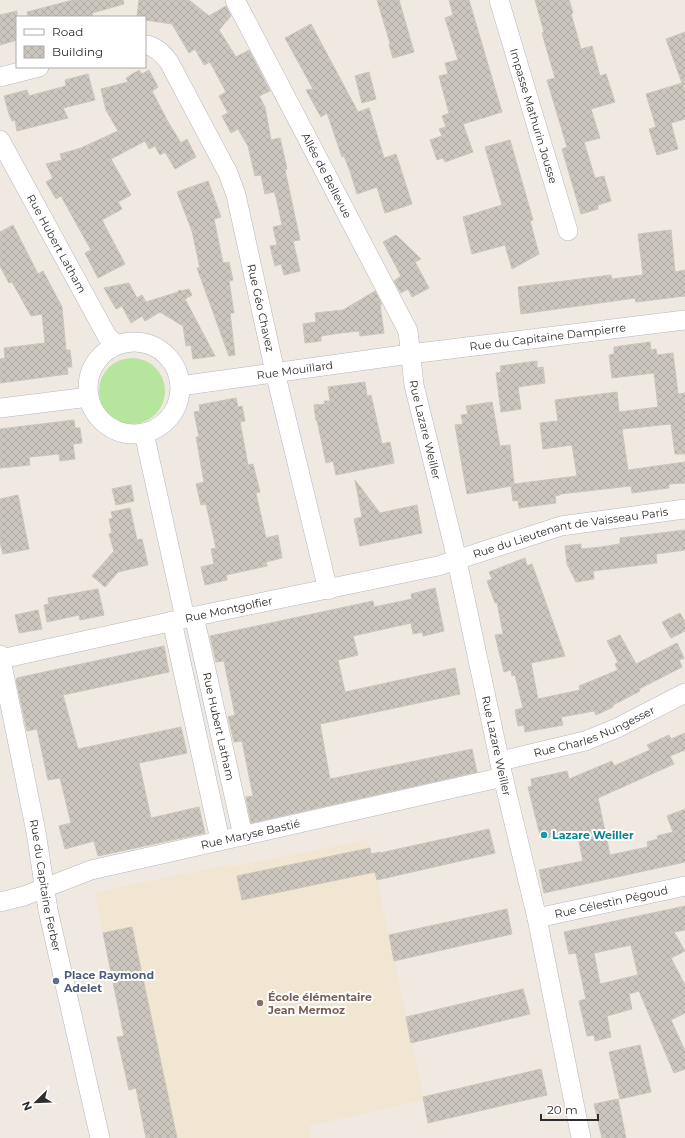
<svg xmlns="http://www.w3.org/2000/svg" width="685" height="1138" viewBox="0 0 685 1138" font-family="Montserrat,sans-serif">
<style>
.education{fill:#f0e6d1}
.grass{fill:#b6e59e}
.building{fill:url(#building-cross-hatch);stroke:#cbc5ba;fill-rule:evenodd}
.lines{fill:none;stroke-linecap:round;stroke-linejoin:round}
.minor-casing{stroke:#b4b7c1;stroke-width:20}
.minor{stroke:#fff;stroke-width:19}
.culture-dot{fill:#0f9aa8;stroke:#fff;stroke-width:1.5}
.service-dot{fill:#5c6f8a;stroke:#fff;stroke-width:1.5}
.education-dot{fill:#8d6e63;stroke:#fff;stroke-width:1.5}
.labels{text-anchor:middle;dominant-baseline:central;stroke-width:4;stroke-linejoin:round;paint-order:stroke}
.street-label{font-size:11px;fill:#2e2e2e;stroke:#fff}
.culture-label{font-size:11px;font-weight:bold;fill:#0d838f;stroke:#fff;text-anchor:start}
.service-label{font-size:11px;font-weight:bold;fill:#4e5e75;stroke:#fff;text-anchor:start}
.education-label{font-size:11px;font-weight:bold;fill:#785e54;stroke:#fff;text-anchor:start}
</style>
<defs>
<pattern id="building-cross-hatch" width="8" height="8" patternUnits="userSpaceOnUse"><rect width="8" height="8" fill="#cbc7bf"/><path d="M0 0l8 8M0 8l8-8" fill="none" stroke="#afaba4"/></pattern>
</defs>
<rect width="100%" height="100%" fill="#efe9e1"/>
<path class="education" d="M367,840L370,848L424,1100L309,1126L310,1138H146L136,1089L129,1090L117,1037L124,1036L95,892L232,864L236,866Z"/>
<path class="grass" d="M99 391a33 33 0 1 1 66 0a33 33 0 1 1-66 0Z"/>
<path class="building" d="M73,0H123L124,4L92,13L93,17H28L27,12Z
M139,0H189L209,16L226,6L231,16L219,30L236,57L249,50L270,91L259,96L265,107L271,140L280,138L287,169L285,170L300,240L293,241L300,271L284,275L281,264L275,266L270,246L277,245L273,227L282,225L276,197L274,192L265,194L261,175L255,176L248,146L238,129L231,133L222,116L228,113L219,96L226,92L210,62L204,65L195,49L189,53L172,24L145,20V17H137Z
M377,0H399L414,52L393,58L389,45L390,43Z
M449,0H469L502,112L463,124L473,152L445,162L443,158L437,160L430,140L442,136L439,129L446,127L442,116L449,113L439,76L448,74L445,63L458,60L445,18L453,15Z
M535,0H569L573,13L571,14L581,49L592,46L600,76L606,74L615,102L591,109L600,138L584,142L595,178L604,176L611,201L598,205V209L581,214L562,149L567,147L547,80L555,78L542,33L544,32Z
M17,11V40L0,45V15Z
M311,24L358,112L369,108L384,158L396,154L412,204L385,213L377,187L357,194L350,171L344,156L342,157L327,113L321,117L306,90L313,89L285,38Z
M685,32V85H683L685,91V119L671,123L678,149L657,155L649,129L656,127L646,94L682,83L666,39Z
M139,70L142,74L149,70L158,87L152,91L167,120L181,143L187,139L196,157L175,169L165,152L160,155L155,146L149,149L145,141L111,159L131,195L118,202L122,209L102,220L125,264L98,278L85,253L91,250L61,196L56,199L46,182L53,178L46,164L62,160L60,154L81,148L118,131L106,110L101,89L128,82L126,78Z
M369,72L376,99L362,103L355,76Z
M88,74L95,100L63,108L68,118L17,131L15,120L12,121L9,114L4,96L27,90L29,96L47,91L66,86L65,80Z
M510,140L533,220L530,221L539,254L512,269L505,245L472,254L463,217L502,205L485,147Z
M208,181L221,217L214,219L223,263L229,262L233,280L229,281L234,313H230L235,355L229,356L197,268H200L192,231L177,192Z
M13,225L38,274L43,271L62,307L66,350H70L72,367H67L68,374L0,383V359L5,358L4,348L45,343L42,314L31,316L12,282L9,283L0,266V232Z
M671,230L675,272L685,270V296L636,302L635,298L521,314L518,287L611,275L612,279L643,275L638,234Z
M396,235L421,259L415,262L429,288L412,297L408,289L401,293L394,281L401,276L383,242Z
M129,283L137,298L142,295L146,302L178,292V291L180,290L181,291L189,289L192,295L185,299L215,356L193,359L191,345L186,346L183,326L160,312L145,321L142,316L131,323L122,306L116,309L104,288Z
M375,291L382,304L380,305L384,333L360,336L359,331L340,333L321,336V341L305,343L303,324L316,322L315,313L343,310Z
M650,342L651,350L656,349L657,355L673,353L678,394L685,393V454H675L671,424L622,429L628,470L685,462V483L669,484V488L632,493L631,486L560,494V495L555,496L556,503L519,508L518,500L513,501L511,486L467,494L455,425L463,424L461,415L468,414L466,406L492,402L500,446L510,445L514,484L577,476L572,445L543,449L540,423L558,421L555,400L617,392L619,412L658,407L654,373L612,378L609,355L614,354V347Z
M537,361V368L543,367L545,383L518,387L521,409L501,412L496,373L501,372L500,366Z
M365,382L367,396L371,395L382,444L390,442L394,463L336,475L333,461L326,463L317,420L316,421L314,405L325,404L324,401H330L328,387Z
M236,398L238,407L242,406L245,421L240,422L248,465L253,464L260,492L256,493L266,538L278,535L282,558L266,562L267,566L226,575L227,580L205,585L201,567L214,564L211,549L216,548L206,504L201,505L196,484L204,482L196,437H199L194,412L200,411L199,405Z
M74,420L75,428H80L82,443L73,444L75,459L60,461L59,454L29,457L30,465L0,468V429Z
M355,480L380,513L417,505L422,533L360,546L354,519L362,517Z
M131,485L134,501L116,505L112,489Z
M18,495L29,549L3,554L0,542V499Z
M130,508L137,540L142,539L148,565L118,572L105,587L92,576L114,551L109,534L112,533L109,519L113,518L111,512Z
M685,530V550L656,554L657,563L593,571L594,579L576,582L567,564L565,546L581,544V549L601,547L620,544V538Z
M525,558L527,566L532,564L565,656L531,663L538,699L580,690L579,686L618,670L615,664L618,662L607,641L620,635L636,664L677,643L684,658L679,660L682,667L639,689L640,691L613,705V707L596,715L594,711L561,717L563,725L525,732L524,725L518,726L515,710L523,708L515,675L512,676L511,670L504,672L495,635L503,634L497,602L495,603L487,581L492,579L489,572Z
M435,588L444,631L423,636L422,632L413,634L411,623L353,636L358,655L338,660L345,692L455,668L460,694L320,724L330,779L472,749L477,772L251,823L246,797L253,796L242,741L234,742L228,717L235,715L224,661L216,662L210,636L373,601L374,607L412,599L411,594Z
M98,589L104,615L80,620L79,615L47,622L44,605L49,604L48,598Z
M38,610L42,629L19,633L15,615Z
M680,613L685,622V631L671,638L662,622Z
M164,646L169,672L63,695L78,749L181,727L187,753L139,763L151,818L199,807L205,833L98,856L94,841L65,849L59,826L71,823L60,778L48,780L37,729L27,731L16,680L17,678Z
M685,733V750L670,756L674,764L598,798L610,855L648,847L647,842L658,839L657,836L673,832L667,816L685,809V862L544,893L539,870L583,861L577,832L541,839L528,787L532,786L531,779L567,771L569,779L612,761L614,766L650,750L647,745L669,735L671,739Z
M489,829L495,853L377,880L375,872L242,900L237,876L370,848L371,854L380,852V853Z
M685,906V930L674,932L685,951L671,958L685,985V1013L671,1020L685,1051V1069L674,1073L639,991L629,994L632,1009L607,1016L611,1037L595,1041L594,1035L587,1036L579,1001L586,999L576,953L569,954L564,932ZM631,945L638,975L600,984L594,953Z
M507,909L512,934L394,961L389,935Z
M132,927L177,1138H146L136,1088L129,1090L117,1037L124,1036L103,933Z
M523,989L530,1014L411,1043L406,1017Z
M640,1045L651,1092L620,1099L609,1052Z
M541,1069L547,1095L428,1123L423,1097Z
M618,1099L626,1138H602L594,1104Z"/>
<g class="lines">
<defs>
<g id="minor">
<path id="s1" d="M235,0L408,331L414,385L454,547L503,777L537,918L581,1138"/>
<path id="s2" d="M499,0L568,231"/>
<path id="s3" d="M145,45C156,46 163,54 169,62L228,173L236,195L275,372L328,590"/>
<path d="M0,77L39,67"/>
<path id="s4" d="M0,140L107,336L116,345"/>
<circle cx="134" cy="388" r="46"/>
<path id="s5" d="M180,386L410,354L685,320"/>
<path d="M0,408L89,397"/>
<path d="M144,433L185,618"/>
<path id="s6" d="M194,616L243,836"/>
<path d="M172,621L220,840"/>
<path id="s7" d="M0,655L36,832L48,910L100,1138"/>
<path id="s8" d="M1,659L206,614L438,566L561,526L685,509"/>
<path id="s9" d="M501,761L585,741L617,728L685,693"/>
<path id="s10" d="M0,902L24,896L91,870L503,777"/>
<path id="s11" d="M537,918L685,886"/>
</g>
</defs>
<use href="#minor" class="minor-casing"/>
<use href="#minor" class="minor"/>
</g>
<circle class="culture-dot" cx="544" cy="835" r="4"/>
<circle class="service-dot" cx="56" cy="981" r="4"/>
<circle class="education-dot" cx="260" cy="1003" r="4"/>
<g class="labels">
<g class="street-label">
<text stroke="none"><textPath href="#s2" startOffset="121">Impasse Mathurin Jousse</textPath></text>
<text stroke="none"><textPath href="#s1" startOffset="198">Allée de Bellevue</textPath></text>
<text stroke="none"><textPath href="#s4" startOffset="118">Rue Hubert Latham</textPath></text>
<text stroke="none"><textPath href="#s3" startOffset="295">Rue Géo Chavez</textPath></text>
<text stroke="none"><textPath href="#s5" startOffset="371">Rue du Capitaine Dampierre</textPath></text>
<text stroke="none"><textPath href="#s5" startOffset="116">Rue Mouillard</textPath></text>
<text stroke="none"><textPath href="#s1" startOffset="474">Rue Lazare Weiller</textPath></text>
<text stroke="none"><textPath href="#s8" startOffset="584">Rue du Lieutenant de Vaisseau Paris</textPath></text>
<text stroke="none"><textPath href="#s8" startOffset="233">Rue Montgolfier</textPath></text>
<text stroke="none"><textPath href="#s6" startOffset="113">Rue Hubert Latham</textPath></text>
<text stroke="none"><textPath href="#s9" startOffset="98">Rue Charles Nungesser</textPath></text>
<text stroke="none"><textPath href="#s1" startOffset="798">Rue Lazare Weiller</textPath></text>
<text stroke="none"><textPath href="#s10" startOffset="260">Rue Maryse Bastié</textPath></text>
<text stroke="none"><textPath href="#s7" startOffset="235">Rue du Capitaine Ferber</textPath></text>
<text stroke="none"><textPath href="#s11" startOffset="76">Rue Célestin Pégoud</textPath></text>
</g>
<g class="culture-label">
<text x="552" y="835">Lazare Weiller</text>
</g>
<g class="service-label">
<text x="64" y="975">Place Raymond<tspan x="64" dy="13">Adelet</tspan></text>
</g>
<g class="education-label">
<text x="268" y="997">École élémentaire<tspan x="268" dy="13">Jean Mermoz</tspan></text>
</g>
</g>
<rect x="16" y="16" width="130" height="52" fill="#ffffff" stroke="#ababab"/>
<rect x="24" y="29" width="20" height="6" fill="#ffffff" stroke="#ababab"/>
<text x="52" y="36" font-size="12" fill="#2e2e2e">Road</text>
<rect x="24" y="46" width="20" height="12" fill="url(#building-cross-hatch)" stroke="#ababab"/>
<text x="52" y="56" font-size="12" fill="#2e2e2e">Building</text>
<g transform="translate(36 1102) rotate(247)" stroke="#ffffff" stroke-width="3" paint-order="stroke">
<path d="M0-3L7 15L0 10L-7 15Z" fill="#2e2e2e"/>
<text y="-6" font-size="11" font-weight="bold" text-anchor="middle" fill="#2e2e2e">N</text>
</g>
<path d="M541 1114v6h57v-6" fill="none" stroke="#2e2e2e" stroke-width="2"/>
<text x="547" y="1114" font-size="12" fill="#2e2e2e" stroke="#ffffff" stroke-width="3" paint-order="stroke">20 m</text>
</svg>
